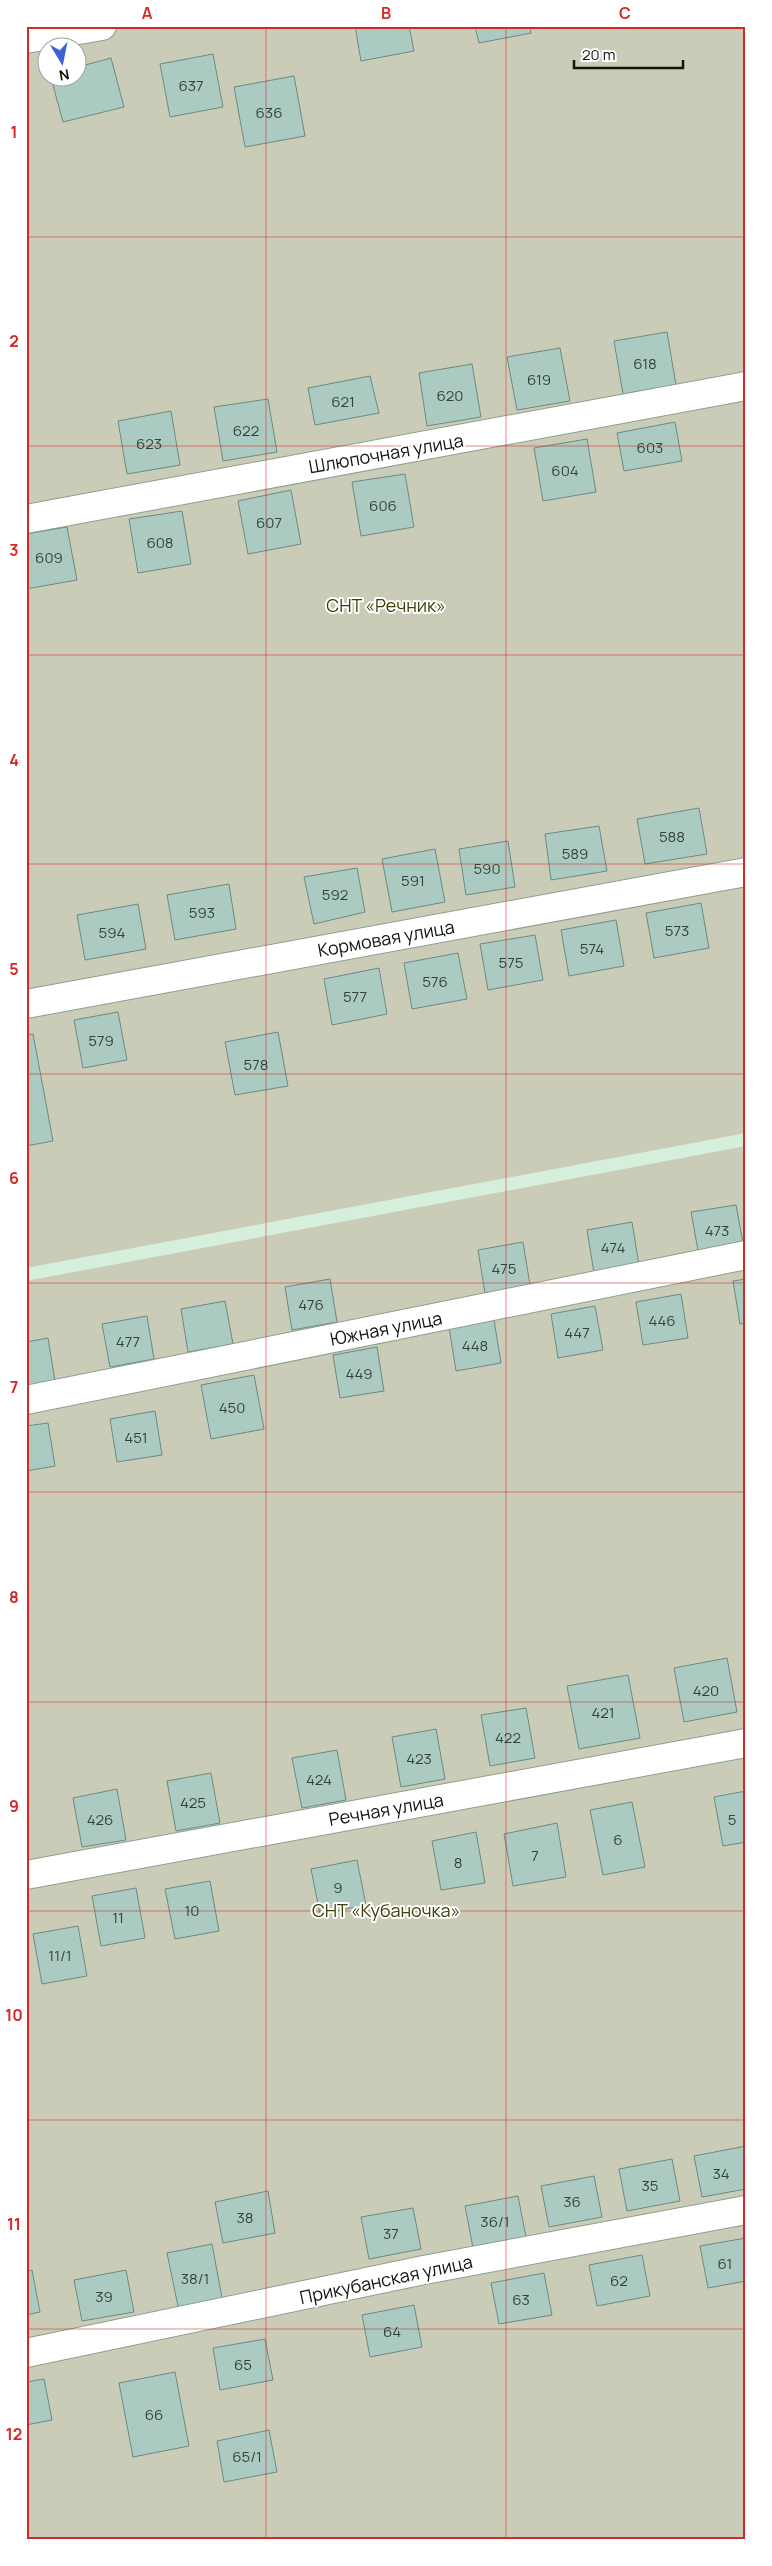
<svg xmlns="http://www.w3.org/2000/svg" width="772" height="2566" viewBox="0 0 772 2566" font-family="Manrope,sans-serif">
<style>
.green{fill:#caccb8;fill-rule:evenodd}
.building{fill:#abcbc2;stroke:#6c8a82}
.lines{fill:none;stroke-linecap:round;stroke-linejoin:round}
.street-casing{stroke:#8aa191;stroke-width:30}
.street{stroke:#fff;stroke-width:28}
.grid{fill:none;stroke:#d62828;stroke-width:1;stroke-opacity:0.55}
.labels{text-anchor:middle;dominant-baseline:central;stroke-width:4;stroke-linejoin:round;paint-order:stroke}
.number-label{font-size:15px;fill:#34423c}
.street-label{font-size:18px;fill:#0d150f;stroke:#fff}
.park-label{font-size:18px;fill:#3e3e07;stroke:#fff}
.neatline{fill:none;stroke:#d62828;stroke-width:2}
.grid-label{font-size:16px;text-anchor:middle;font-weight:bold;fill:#d62828}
</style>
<rect width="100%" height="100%" fill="#d6efdd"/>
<path class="green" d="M26,26H746V1133L26,1268ZM48,48H78V78H48Z
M746,1146V2540H26V1281Z"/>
<path class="building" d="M355,26H409L414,51L361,61Z
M475,26H530L531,33L479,43Z
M213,54L223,107L170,117L160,64Z
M111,58L124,107L63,122L51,78H78V67Z
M294,76L305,136L245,147L234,87Z
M667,332L676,385L623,394L614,341Z
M560,348L570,401L517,410L507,357Z
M472,364L481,417L427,426L419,373Z
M370,376L379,413L315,425L308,388Z
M268,399L277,452L223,461L214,407Z
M171,411L180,465L127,474L118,421Z
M675,422L682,461L624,471L617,433Z
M587,439L596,492L543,501L534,448Z
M405,474L414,527L361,536L352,482Z
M291,490L301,544L248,554L238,501Z
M182,511L191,564L138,573L129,519Z
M67,527L77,580L26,589V534Z
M699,808L707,854L645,864L637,819Z
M599,826L607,871L551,880L545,834Z
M508,841L515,887L466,895L459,849Z
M435,849L445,902L392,912L382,859Z
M357,868L365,912L314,924L304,877Z
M229,884L236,929L175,940L167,895Z
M701,903L709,948L654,958L646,913Z
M138,904L146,949L85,960L77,915Z
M616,920L624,966L569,976L561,930Z
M535,935L543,980L488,990L480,944Z
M458,953L467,999L412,1009L404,963Z
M379,968L387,1014L332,1025L324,979Z
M118,1012L127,1060L83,1068L74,1020Z
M278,1032L288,1086L235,1095L225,1042Z
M33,1034L53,1141L26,1146V1035Z
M736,1205L744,1248L699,1256L691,1212Z
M632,1222L639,1265L594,1273L587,1230Z
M523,1242L530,1285L485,1293L478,1250Z
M330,1279L337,1322L292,1330L285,1287Z
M746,1279V1323L740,1324L733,1281Z
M681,1294L688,1338L643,1345L636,1302Z
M225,1301L233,1344L188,1352L181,1309Z
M595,1306L603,1350L558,1358L551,1314Z
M147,1316L154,1359L110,1367L102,1324Z
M494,1320L501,1363L456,1371L449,1327Z
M48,1338L55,1381L26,1386V1342Z
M377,1347L384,1391L340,1398L333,1355Z
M254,1375L264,1429L211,1439L201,1385Z
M155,1411L162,1455L117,1462L110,1419Z
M48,1423L55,1466L26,1471V1426Z
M727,1658L737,1712L684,1722L674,1668Z
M628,1675L640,1738L579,1749L567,1686Z
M526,1708L535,1758L490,1766L481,1715Z
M436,1729L445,1779L401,1787L392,1737Z
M337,1750L346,1800L302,1808L292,1758Z
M211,1773L220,1823L176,1831L167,1781Z
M117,1789L126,1840L82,1847L73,1798Z
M746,1791V1842L723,1846L714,1797Z
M632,1802L645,1867L603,1875L590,1810Z
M557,1823L566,1877L513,1886L504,1834Z
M476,1832L485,1883L441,1890L432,1841Z
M357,1860L366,1905L320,1914L311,1869Z
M210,1881L219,1931L175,1939L165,1889Z
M136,1888L145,1938L101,1946L92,1896Z
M78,1926L87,1976L42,1984L33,1934Z
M746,2146V2189L702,2197L694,2156Z
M672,2159L680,2201L627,2211L619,2169Z
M594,2176L602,2217L549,2227L541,2186Z
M268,2191L275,2233L223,2243L215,2202Z
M518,2196L526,2237L473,2248L465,2206Z
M413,2208L421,2249L369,2259L361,2217Z
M746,2238V2281L708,2288L700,2246Z
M212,2244L223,2303L179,2311L167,2253Z
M642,2255L650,2296L597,2306L589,2265Z
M32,2270L40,2312L26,2315V2272Z
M126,2270L134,2312L82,2321L74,2280Z
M544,2273L552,2315L499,2324L491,2283Z
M414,2305L422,2347L370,2357L362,2315Z
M265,2339L273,2380L220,2390L213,2348Z
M175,2372L189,2446L133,2457L119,2383Z
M44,2379L52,2420L26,2425V2382Z
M269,2430L277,2472L224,2482L217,2441Z"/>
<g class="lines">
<defs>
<path id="street" d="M26,39L102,26
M26,519L746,386
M26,1004L746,872
M26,1400L746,1255
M26,1875L746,1743
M26,2353L424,2270L746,2210"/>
</defs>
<use href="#street" class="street-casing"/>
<use href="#street" class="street"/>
</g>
<path class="grid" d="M266,26V2540M506,26V2540M26,237H746M26,446H746M26,655H746M26,864H746M26,1074H746M26,1283H746M26,1492H746M26,1702H746M26,1911H746M26,2120H746M26,2329H746"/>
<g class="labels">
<g class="number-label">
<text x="191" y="85">637</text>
<text x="269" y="112">636</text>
<text x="645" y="363">618</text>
<text x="539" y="379">619</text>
<text x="450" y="395">620</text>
<text x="343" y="401">621</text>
<text x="246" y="430">622</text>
<text x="149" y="443">623</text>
<text x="650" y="447">603</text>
<text x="565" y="470">604</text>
<text x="383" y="505">606</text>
<text x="269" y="522">607</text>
<text x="160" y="542">608</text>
<text x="49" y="557">609</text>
<text x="672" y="836">588</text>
<text x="575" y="853">589</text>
<text x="487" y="868">590</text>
<text x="413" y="880">591</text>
<text x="335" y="894">592</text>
<text x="202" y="912">593</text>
<text x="677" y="930">573</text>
<text x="112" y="932">594</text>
<text x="592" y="948">574</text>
<text x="511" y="962">575</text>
<text x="435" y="981">576</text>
<text x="355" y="996">577</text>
<text x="101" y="1040">579</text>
<text x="256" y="1064">578</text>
<text x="717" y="1230">473</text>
<text x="613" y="1247">474</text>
<text x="504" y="1268">475</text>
<text x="311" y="1304">476</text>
<text x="662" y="1320">446</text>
<text x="577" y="1332">447</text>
<text x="128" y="1341">477</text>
<text x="475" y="1345">448</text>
<text x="359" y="1373">449</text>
<text x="232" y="1407">450</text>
<text x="136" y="1437">451</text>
<text x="706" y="1690">420</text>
<text x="603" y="1712">421</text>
<text x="508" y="1737">422</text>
<text x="419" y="1758">423</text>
<text x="319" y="1779">424</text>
<text x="193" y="1802">425</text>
<text x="100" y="1819">426</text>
<text x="732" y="1819">5</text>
<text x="618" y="1839">6</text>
<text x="535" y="1855">7</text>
<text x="458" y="1862">8</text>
<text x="338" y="1887">9</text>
<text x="192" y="1910">10</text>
<text x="118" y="1917">11</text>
<text x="60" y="1955">11/1</text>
<text x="721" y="2173">34</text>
<text x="650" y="2185">35</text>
<text x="572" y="2201">36</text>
<text x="245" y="2217">38</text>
<text x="495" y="2221">36/1</text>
<text x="391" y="2233">37</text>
<text x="725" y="2263">61</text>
<text x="195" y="2278">38/1</text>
<text x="619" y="2280">62</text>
<text x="104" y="2296">39</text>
<text x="521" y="2299">63</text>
<text x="392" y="2331">64</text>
<text x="243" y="2364">65</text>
<text x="154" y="2414">66</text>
<text x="247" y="2456">65/1</text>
</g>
<g class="street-label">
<text transform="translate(386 453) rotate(-10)">Шлюпочная улица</text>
<text transform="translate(386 938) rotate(-10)">Кормовая улица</text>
<text transform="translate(386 1328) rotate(-11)">Южная улица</text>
<text transform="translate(386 1809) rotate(-10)">Речная улица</text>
<text transform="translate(386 2279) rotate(-12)">Прикубанская улица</text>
</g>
<g class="park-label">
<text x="386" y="605">СНТ «Речник»</text>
<text x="386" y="1910">СНТ «Кубаночка»</text>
</g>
</g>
<rect width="772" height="2566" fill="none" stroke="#ffffff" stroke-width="55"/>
<g transform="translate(62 62) rotate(170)"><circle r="24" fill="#ffffff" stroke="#9ea19f"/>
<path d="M0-4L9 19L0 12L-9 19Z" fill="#3e60d2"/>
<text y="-8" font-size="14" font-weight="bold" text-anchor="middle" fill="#0d150f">N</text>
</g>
<path d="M574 60v8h109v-8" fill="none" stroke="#0d150f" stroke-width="2.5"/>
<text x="582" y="60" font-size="15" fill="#0d150f" stroke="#ffffff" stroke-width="4" paint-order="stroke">20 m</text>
<rect x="28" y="28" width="716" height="2510" class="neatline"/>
<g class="grid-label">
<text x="147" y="19">A</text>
<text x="386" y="19">B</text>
<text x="625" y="19">C</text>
<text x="14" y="138">1</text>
<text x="14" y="347">2</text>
<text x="14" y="556">3</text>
<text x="14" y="766">4</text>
<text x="14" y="975">5</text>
<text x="14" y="1184">6</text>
<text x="14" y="1393">7</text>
<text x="14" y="1603">8</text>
<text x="14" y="1812">9</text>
<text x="14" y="2021">10</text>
<text x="14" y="2230">11</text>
<text x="14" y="2440">12</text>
</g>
</svg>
